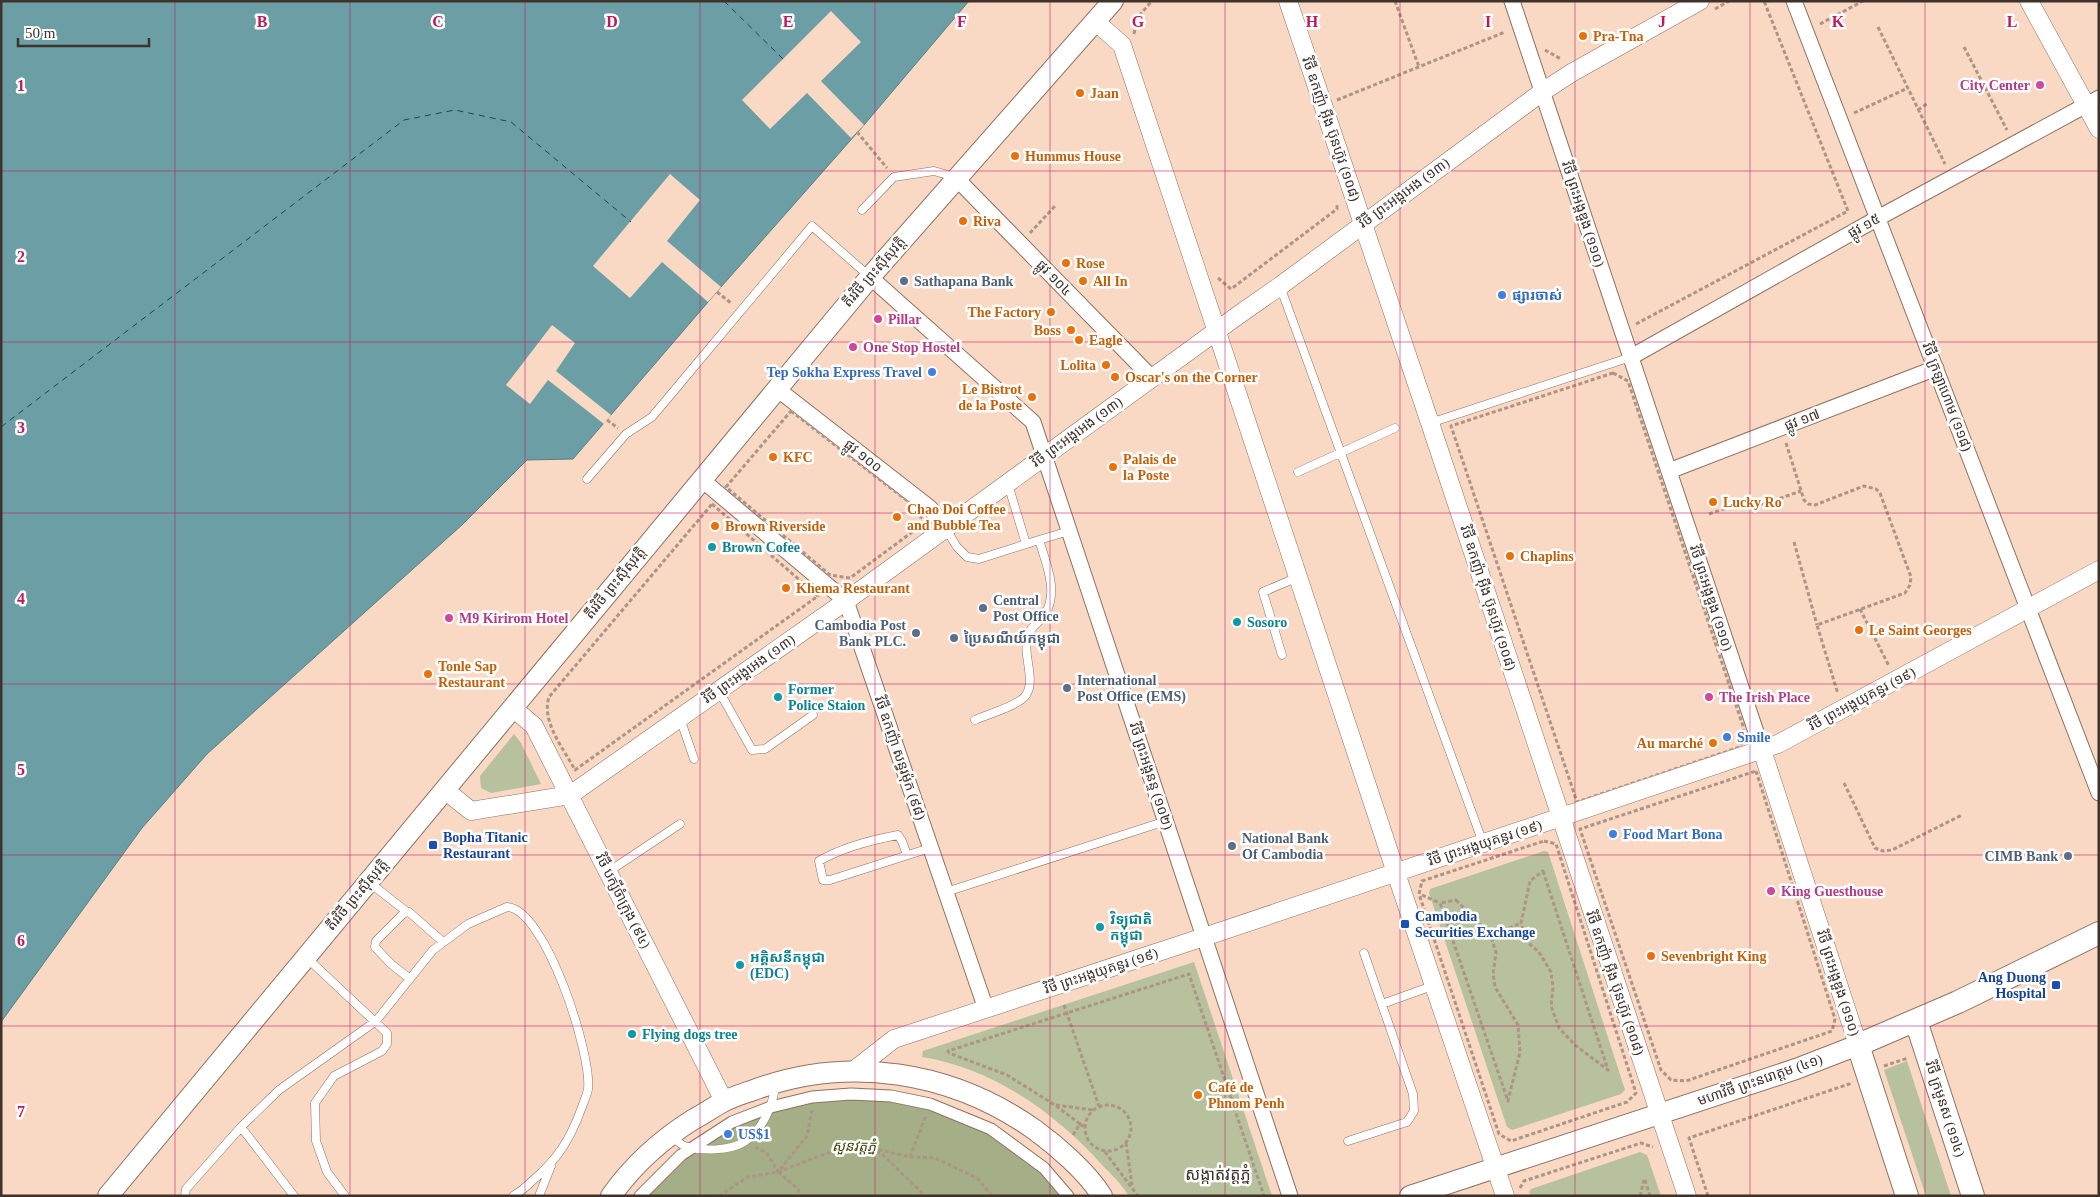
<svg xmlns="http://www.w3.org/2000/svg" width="2100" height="1197" viewBox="0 0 2100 1197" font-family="'Times New Roman','Noto Sans Khmer',serif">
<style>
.green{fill:#b8c19d}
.forest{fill:#a4ae87}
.water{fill:#6c9ea5;stroke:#5e7e80}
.pier{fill:#f9d8c4}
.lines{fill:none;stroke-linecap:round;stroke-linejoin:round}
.ferry{stroke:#04525a;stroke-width:1;stroke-dasharray:6 5;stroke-linecap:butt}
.service-casing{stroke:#8f7261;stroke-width:9}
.pedestrian-casing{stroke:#8f7261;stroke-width:13}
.minor-casing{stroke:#8f7261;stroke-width:17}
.tertiary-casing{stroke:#8f7261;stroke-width:19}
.secondary-casing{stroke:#8f7261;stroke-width:22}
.primary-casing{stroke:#8f7261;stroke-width:24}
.path{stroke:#ad9485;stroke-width:3;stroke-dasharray:4 2.5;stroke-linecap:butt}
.service{stroke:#fff;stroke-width:8}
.pedestrian{stroke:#fff;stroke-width:11}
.minor{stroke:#fff;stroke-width:15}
.tertiary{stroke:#fff;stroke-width:18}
.secondary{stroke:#fff;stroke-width:20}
.primary{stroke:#fff;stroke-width:22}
.grid{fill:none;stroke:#c2185b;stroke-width:1;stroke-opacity:0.55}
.food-dot{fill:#e8710a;stroke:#fff;stroke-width:2}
.hotel-dot{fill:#d1479c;stroke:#fff;stroke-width:2}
.service-dot{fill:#5c6f8a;stroke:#fff;stroke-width:2}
.shop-dot{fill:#3f7fe0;stroke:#fff;stroke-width:2}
.culture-dot{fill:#0f9aa8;stroke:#fff;stroke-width:2}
.transit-dot{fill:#1a4fb4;stroke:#fff;stroke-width:2}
.labels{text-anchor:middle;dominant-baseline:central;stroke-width:5;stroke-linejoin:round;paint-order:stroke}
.food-label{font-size:14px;font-weight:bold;fill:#c56008;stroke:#fff;text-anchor:start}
.hotel-label{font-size:14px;font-weight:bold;fill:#b23c85;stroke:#fff;text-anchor:start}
.street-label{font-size:14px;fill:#3f322b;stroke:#fff}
.service-label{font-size:14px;font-weight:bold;fill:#4e5e75;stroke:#fff;text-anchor:start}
.shop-label{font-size:14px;font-weight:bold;fill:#366cbe;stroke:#fff;text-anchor:start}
.culture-label{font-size:14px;font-weight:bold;fill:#0d838f;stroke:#fff;text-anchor:start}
.transit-label{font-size:14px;font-weight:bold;fill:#164399;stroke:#fff;text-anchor:start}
.park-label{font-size:14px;font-style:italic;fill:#3c4605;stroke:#fff}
.quarter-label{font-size:16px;fill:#3f322b;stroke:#fff}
.grid-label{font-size:16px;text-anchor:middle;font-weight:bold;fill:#c2185b;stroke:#fff;stroke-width:5;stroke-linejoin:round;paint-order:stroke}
</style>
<rect width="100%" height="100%" fill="#f9d8c4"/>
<path class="green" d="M514,734L521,743L541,784L491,793L481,788L480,776Z
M1544,851L1548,852L1625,1090L1621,1094L1512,1130L1507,1127L1429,893L1430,889Z
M1194,962L1272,1196H1129C1122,1185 1113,1176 1104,1167C1057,1114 993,1068 922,1057L923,1051Z
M1907,1061L1951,1196H1926L1884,1070Z
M1640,1152L1647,1155L1661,1196H1531L1529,1192L1531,1189Z"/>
<path class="forest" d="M890,1099L929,1107L989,1132L1042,1170L1064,1196H644L683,1157L734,1125L772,1110L812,1100Z"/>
<path class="water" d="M1,1H969L864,125L721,287L573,459L527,460L463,524L207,754L142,828L1,1022Z"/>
<path class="pier" d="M831,11L861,42L821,81L864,125L851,138L807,93L770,129L742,100Z
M670,174L700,200L667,241L721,287L708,302L662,262L630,298L593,266Z
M552,325L575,343L556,371L611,415L604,424L548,380L530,404L506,385Z"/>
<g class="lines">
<path class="ferry" d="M724,1L783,59
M1,427L404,120L455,110L511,122L631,222"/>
<defs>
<path id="service" d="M862,210L894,177L934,171L955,177
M1280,286L1483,843
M1430,423L1631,357
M1298,472L1395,428
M587,479L626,434L652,417L812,226L869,276
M1008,484L1026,544
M946,529L957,547L967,557L979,559L1039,540
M1282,655L1263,592L1298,577
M719,691L752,750L765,749L813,715
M680,718L694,759
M975,720C986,715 1020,705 1026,695C1036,680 1023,656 1027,638C1029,627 1039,624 1045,614C1059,592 1046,563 1039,540L1069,531
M907,855L902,841L898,835C871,840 843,847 819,861L823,880H830L930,848
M608,872L680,824
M370,883L407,912
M946,892L1166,821
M307,958L387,1033V1044L382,1051L334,1076L315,1103L316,1141L327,1172L345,1196
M409,978L391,964L375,947L376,941L404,913L409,912L443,942
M1382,1004L1435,985
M241,1127L294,1196
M671,1137C676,1140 681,1145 687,1147C703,1151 729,1151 744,1142C762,1131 773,1106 775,1086
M1348,1141L1407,1122L1414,1111L1413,1094L1364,953
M185,1196L186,1189L241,1127L279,1090L376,1021L433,950L468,924L507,907C546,909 592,1055 588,1089C587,1095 584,1101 582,1107C570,1140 558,1159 531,1182C526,1187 520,1192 513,1196
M539,1196L551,1166"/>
<path id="pedestrian" d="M640,1196L681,1155L732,1122L771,1107L812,1097L851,1094L891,1096L930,1104L991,1129L1044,1168L1068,1196"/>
<path id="minor" d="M1512,1L1762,750
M1794,1L2099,793
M956,178L1152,378
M870,277L1033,422L1290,1196
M1631,357L1878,218L2099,98
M776,388L930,508L946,528
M1669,471L1936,368
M701,479L846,601L986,1009"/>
<path id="tertiary" d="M1288,1L1430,423L1687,1196
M2029,1L2099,129
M1095,21L1122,45L1396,873L1505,1196
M513,708L534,726L724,1101
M1762,750L1858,1045
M445,790L471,811L570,795L846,601L1237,316L1280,286L1542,92L1573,72L1700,1
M853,1071L894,1039L1204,937L1778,744L2099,570"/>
<path id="secondary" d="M108,1196L870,277L1113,1
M611,1196C633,1165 662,1139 694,1119C704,1114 713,1107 723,1102C732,1097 742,1094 751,1091C847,1054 952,1071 1035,1130C1057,1146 1087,1172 1102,1196
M1410,1196L1796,1069L1858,1045"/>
<path id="primary" d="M1916,1021L1973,1196
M1907,1196L1858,1045L1958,1002L2099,933"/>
</defs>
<use href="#service" class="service-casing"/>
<use href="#pedestrian" class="pedestrian-casing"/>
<use href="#minor" class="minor-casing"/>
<use href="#tertiary" class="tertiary-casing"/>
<use href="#secondary" class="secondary-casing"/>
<use href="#primary" class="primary-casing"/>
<path class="path" d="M1395,1L1419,67
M1715,9L1729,1
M1820,24L1863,1
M1878,27L1945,164
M1134,34L1137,18L1152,1
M1964,47L2007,130
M1545,50L1561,59
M1337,100L1505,32
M1918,110L1928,103
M1854,113L1908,88
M857,132L887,168
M1030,233L1055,206
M1218,278L1231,289L1337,209V205
M717,292L731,303
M1636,324L1848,211L1764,1
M1613,373L1628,381L1743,726L1744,736L1740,747L1577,802L1451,426Z
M791,411L923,513L915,530L850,578L830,575L726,487Z
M607,420L618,428
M1786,443L1804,500L1808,504L1815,505L1864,486L1876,489L1880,493L1911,577L1910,585L1905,593L1817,625L1838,694
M712,504L818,596L575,770C564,749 541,722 549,697Z
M1709,514L1747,501L1752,508L1801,491
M1794,542L1817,625
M1860,609L1889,666
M1756,771L1835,1019L1832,1031L1686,1081L1671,1080L1661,1070L1580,829Z
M1844,783L1875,848L1883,851L1892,850L1962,815
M1544,841L1556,844L1636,1093L1627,1102L1511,1141L1499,1134L1419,894L1422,881Z
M1543,871L1608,1070L1575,1045L1559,1028L1551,1006L1553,988L1551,972L1539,952L1527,942L1521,923L1530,881Z
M1422,895L1440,903
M1456,900L1491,936L1496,953L1493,974L1495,987L1518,1025L1520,1052L1508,1101L1440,903Z
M1491,936L1521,923
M1064,1005L1099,1106
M1884,1066L1908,1058
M1085 1128a23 23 0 1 1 46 0a23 23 0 1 1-46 0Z
M1056,1105L1093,1110
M1080,1124L1055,1105L1007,1075L949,1053L948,1051L1189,974L1264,1196
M1073,1135L1080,1124L1085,1128
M1126,1143L1132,1185
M755,1147L767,1153L778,1172L807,1136L812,1110
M872,1148L910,1157L935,1158L977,1178L992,1196
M1105,1152L1138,1196
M910,1157L926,1115
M778,1172L798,1189L800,1196
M1645,1180L1650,1196
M1520,1188L1524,1181L1641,1143L1653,1147
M719,1196L748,1177L778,1172L833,1151L864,1146L882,1154L925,1196
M1640,1196L1644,1180
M1708,1196L1689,1138L1849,1084L1850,1086"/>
<use href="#service" class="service"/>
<use href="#pedestrian" class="pedestrian"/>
<use href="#minor" class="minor"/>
<use href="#tertiary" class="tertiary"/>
<use href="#secondary" class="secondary"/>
<use href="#primary" class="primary"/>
</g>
<path class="grid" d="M175,1V1196M350,1V1196M525,1V1196M700,1V1196M875,1V1196M1050,1V1196M1225,1V1196M1400,1V1196M1575,1V1196M1750,1V1196M1925,1V1196M1,171H2099M1,342H2099M1,513H2099M1,684H2099M1,855H2099M1,1026H2099"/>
<g class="food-dot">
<circle cx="1583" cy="36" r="5"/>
<circle cx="1080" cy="93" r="5"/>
<circle cx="1015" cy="156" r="5"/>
<circle cx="963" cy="221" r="5"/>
<circle cx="1066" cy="263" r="5"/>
<circle cx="1083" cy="281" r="5"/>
<circle cx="1051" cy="312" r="5"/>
<circle cx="1071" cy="330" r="5"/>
<circle cx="1079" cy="340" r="5"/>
<circle cx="1106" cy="365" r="5"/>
<circle cx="1115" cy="377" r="5"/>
<circle cx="1032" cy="397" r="5"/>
<circle cx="773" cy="457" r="5"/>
<circle cx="1113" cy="467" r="5"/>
<circle cx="1713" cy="502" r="5"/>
<circle cx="897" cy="517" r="5"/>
<circle cx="715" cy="526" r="5"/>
<circle cx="1510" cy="556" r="5"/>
<circle cx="786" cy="588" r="5"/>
<circle cx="1859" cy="630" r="5"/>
<circle cx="428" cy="674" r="5"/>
<circle cx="1713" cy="743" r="5"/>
<circle cx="1651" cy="956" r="5"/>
<circle cx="1198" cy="1095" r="5"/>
</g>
<g class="hotel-dot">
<circle cx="2040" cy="85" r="5"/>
<circle cx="878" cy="319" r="5"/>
<circle cx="853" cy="347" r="5"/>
<circle cx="449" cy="618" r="5"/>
<circle cx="1709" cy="697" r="5"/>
<circle cx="1771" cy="891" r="5"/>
</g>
<g class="service-dot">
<circle cx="904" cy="281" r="5"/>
<circle cx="983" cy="608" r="5"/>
<circle cx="916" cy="633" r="5"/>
<circle cx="954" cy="638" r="5"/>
<circle cx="1067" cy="688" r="5"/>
<circle cx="1232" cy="846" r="5"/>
<circle cx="2068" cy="856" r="5"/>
</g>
<g class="shop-dot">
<circle cx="1502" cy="295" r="5"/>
<circle cx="932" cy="372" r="5"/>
<circle cx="1727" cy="737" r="5"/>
<circle cx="1613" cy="834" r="5"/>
<circle cx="728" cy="1134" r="5"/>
</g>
<g class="culture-dot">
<circle cx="712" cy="547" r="5"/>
<circle cx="1237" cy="622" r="5"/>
<circle cx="778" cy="697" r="5"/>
<circle cx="1100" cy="927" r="5"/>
<circle cx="740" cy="965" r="5"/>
<circle cx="632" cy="1034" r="5"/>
</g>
<g class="transit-dot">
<rect x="428" y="840" width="10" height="10" rx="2.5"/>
<rect x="1400" y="919" width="10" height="10" rx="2.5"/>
<rect x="2051" y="980" width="10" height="10" rx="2.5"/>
</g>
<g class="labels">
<g class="food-label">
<text x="1593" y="36">Pra-Tna</text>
<text x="1090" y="93">Jaan</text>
<text x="1025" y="156">Hummus House</text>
<text x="973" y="221">Riva</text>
<text x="1076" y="263">Rose</text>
<text x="1093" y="281">All In</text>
<text x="1041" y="312" text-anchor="end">The Factory</text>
<text x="1061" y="330" text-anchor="end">Boss</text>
<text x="1089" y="340">Eagle</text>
<text x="1096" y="365" text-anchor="end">Lolita</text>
<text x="1125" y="377">Oscar's on the Corner</text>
<text x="1022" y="389" text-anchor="end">Le Bistrot<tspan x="1022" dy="16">de la Poste</tspan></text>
<text x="783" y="457">KFC</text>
<text x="1123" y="459">Palais de<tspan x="1123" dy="16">la Poste</tspan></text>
<text x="1723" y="502">Lucky Ro</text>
<text x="907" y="509">Chao Doi Coffee<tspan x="907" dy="16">and Bubble Tea</tspan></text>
<text x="725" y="526">Brown Riverside</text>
<text x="1520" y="556">Chaplins</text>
<text x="796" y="588">Khema Restaurant</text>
<text x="1869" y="630">Le Saint Georges</text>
<text x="438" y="666">Tonle Sap<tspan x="438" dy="16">Restaurant</tspan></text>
<text x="1703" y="743" text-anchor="end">Au marché</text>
<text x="1661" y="956">Sevenbright King</text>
<text x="1208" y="1087">Café de<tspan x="1208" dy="16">Phnom Penh</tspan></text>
</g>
<g class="hotel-label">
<text x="2030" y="85" text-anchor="end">City Center</text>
<text x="888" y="319">Pillar</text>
<text x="863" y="347">One Stop Hostel</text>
<text x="459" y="618">M9 Kirirom Hotel</text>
<text x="1719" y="697">The Irish Place</text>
<text x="1781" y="891">King Guesthouse</text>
</g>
<g class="street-label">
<text transform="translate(1331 129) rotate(71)">វិថី ឧកញ៉ា អ៊ីង ប៊ុនហ៊ូវ (១០៨)</text>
<text transform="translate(1404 193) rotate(-36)">វិថី ព្រះអង្គអេង (១៣)</text>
<text transform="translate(1583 214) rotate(72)">វិថី ព្រះអង្គឌួង (១១០)</text>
<text transform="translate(1864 226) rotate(-29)">ផ្លូវ ១៥</text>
<text transform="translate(874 272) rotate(-49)">តីរវិថី ព្រះស៊ីសុវត្តិ</text>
<text transform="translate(1054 278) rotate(46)">ផ្លូវ ១០៤</text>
<text transform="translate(1947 397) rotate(69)">វិថី ក្រឡាហោម (១១៨)</text>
<text transform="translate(1802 420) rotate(-21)">ផ្លូវ ១៧</text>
<text transform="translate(1077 432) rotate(-36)">វិថី ព្រះអង្គអេង (១៣)</text>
<text transform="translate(863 456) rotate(38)">ផ្លូវ ១០០</text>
<text transform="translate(615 583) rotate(-51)">តីរវិថី ព្រះស៊ីសុវត្តិ</text>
<text transform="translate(1488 598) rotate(72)">វិថី ឧកញ៉ា អ៊ីង ប៊ុនហ៊ូវ (១០៨)</text>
<text transform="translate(1711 598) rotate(72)">វិថី ព្រះអង្គឌួង (១១០)</text>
<text transform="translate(749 669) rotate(-35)">វិថី ព្រះអង្គអេង (១៣)</text>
<text transform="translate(1862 699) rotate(-28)">វិថី ព្រះអង្គយុគន្ធរ (១៩)</text>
<text transform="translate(900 758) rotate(71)">វិថី ឧកញ៉ា សន្ធរម៉ុក (៩៨)</text>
<text transform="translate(1151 776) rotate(72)">វិថី ព្រះអង្គនន្ទ (១០២)</text>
<text transform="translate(1485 843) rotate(-18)">វិថី ព្រះអង្គយុគន្ធរ (១៩)</text>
<text transform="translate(357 895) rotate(-50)">តីរវិថី ព្រះស៊ីសុវត្តិ</text>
<text transform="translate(623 901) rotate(63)">វិថី បក្សីចំាក្រុង (៩៤)</text>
<text transform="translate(1101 971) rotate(-18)">វិថី ព្រះអង្គយុគន្ធរ (១៩)</text>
<text transform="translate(1615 983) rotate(71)">វិថី ឧកញ៉ា អ៊ីង ប៊ុនហ៊ូវ (១០៨)</text>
<text transform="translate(1838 983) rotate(72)">វិថី ព្រះអង្គឌួង (១១០)</text>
<text transform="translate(1760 1080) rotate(-19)">មហាវិថី ព្រះនរោត្តម (៤១)</text>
<text transform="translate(1945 1109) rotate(72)">វិថី ក្រមួនស (១១៤)</text>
</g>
<g class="service-label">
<text x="914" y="281">Sathapana Bank</text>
<text x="993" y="600">Central<tspan x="993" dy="16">Post Office</tspan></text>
<text x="906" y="625" text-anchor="end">Cambodia Post<tspan x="906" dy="16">Bank PLC.</tspan></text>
<text x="964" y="638">ប្រៃសណីយ៍កម្ពុជា</text>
<text x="1077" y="680">International<tspan x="1077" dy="16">Post Office (EMS)</tspan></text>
<text x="1242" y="838">National Bank<tspan x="1242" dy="16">Of Cambodia</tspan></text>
<text x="2058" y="856" text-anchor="end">CIMB Bank</text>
</g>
<g class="shop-label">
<text x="1512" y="295">ផ្សារចាស់</text>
<text x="922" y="372" text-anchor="end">Tep Sokha Express Travel</text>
<text x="1737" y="737">Smile</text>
<text x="1623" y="834">Food Mart Bona</text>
<text x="738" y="1134">US$1</text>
</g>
<g class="culture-label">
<text x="722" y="547">Brown Cofee</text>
<text x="1247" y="622">Sosoro</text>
<text x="788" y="689">Former<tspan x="788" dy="16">Police Staion</tspan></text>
<text x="1110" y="919">វិទ្យុជាតិ<tspan x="1110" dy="16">កម្ពុជា</tspan></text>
<text x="750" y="957">អគ្គិសនីកម្ពុជា<tspan x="750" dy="16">(EDC)</tspan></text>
<text x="642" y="1034">Flying dogs tree</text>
</g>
<g class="transit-label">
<text x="443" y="837">Bopha Titanic<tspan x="443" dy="16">Restaurant</tspan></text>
<text x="1415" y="916">Cambodia<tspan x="1415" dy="16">Securities Exchange</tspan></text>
<text x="2046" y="977" text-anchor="end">Ang Duong<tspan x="2046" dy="16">Hospital</tspan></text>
</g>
<g class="park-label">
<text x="854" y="1146">សួនវត្ដភ្នំ</text>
</g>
<g class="quarter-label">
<text x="1218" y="1174">សង្កាត់វត្តភ្នំ</text>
</g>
</g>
<g class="grid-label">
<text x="262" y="27">B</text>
<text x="438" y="27">C</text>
<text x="612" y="27">D</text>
<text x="788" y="27">E</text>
<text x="962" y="27">F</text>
<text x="1138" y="27">G</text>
<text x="1312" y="27">H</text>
<text x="1488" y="27">I</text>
<text x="1662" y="27">J</text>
<text x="1838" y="27">K</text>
<text x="2012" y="27">L</text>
<text x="21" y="91">1</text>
<text x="21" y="262">2</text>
<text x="21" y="433">3</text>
<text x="21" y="604">4</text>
<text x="21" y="775">5</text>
<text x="21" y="946">6</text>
<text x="21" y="1117">7</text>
</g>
<rect width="2100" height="1197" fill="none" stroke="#3f322b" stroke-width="5"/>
<path d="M18 38v8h131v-8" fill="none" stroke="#3f322b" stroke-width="2.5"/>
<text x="25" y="38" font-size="15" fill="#3f322b" stroke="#ffffff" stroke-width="4" paint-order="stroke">50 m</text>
</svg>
